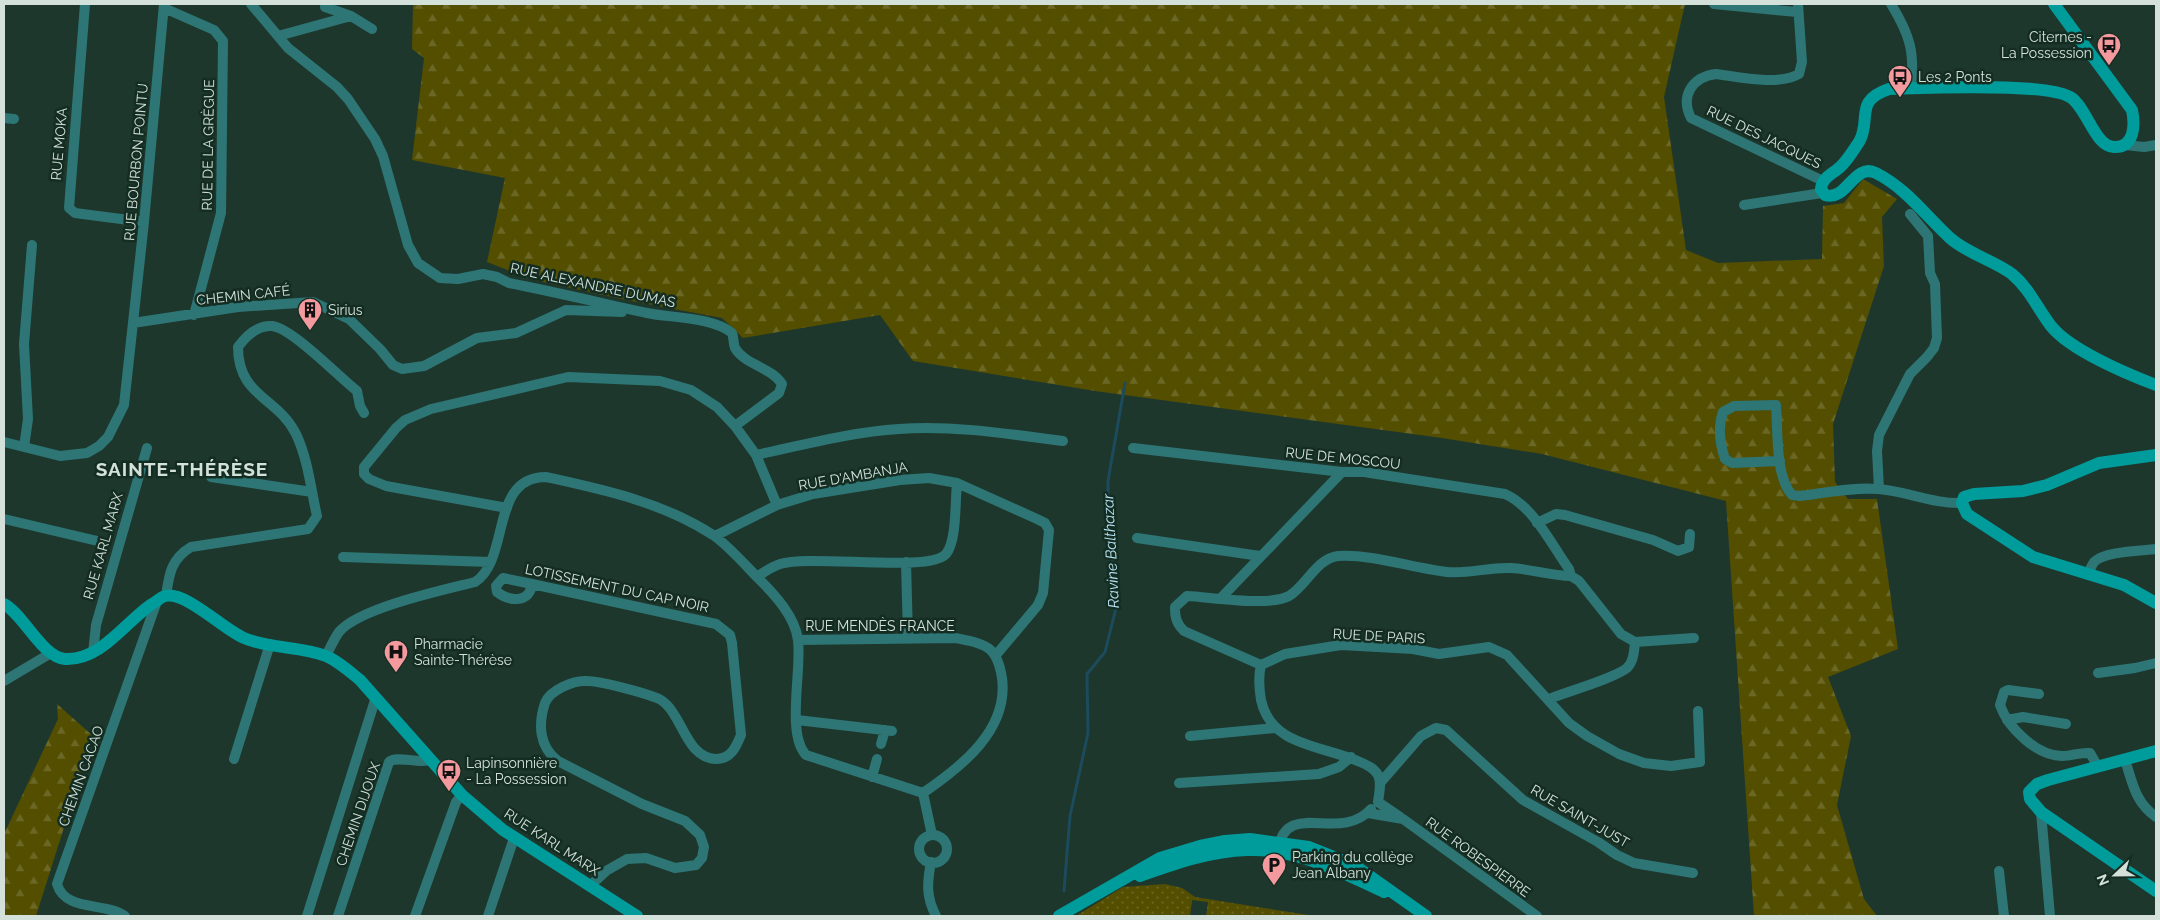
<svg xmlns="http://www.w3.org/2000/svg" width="2160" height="920" viewBox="0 0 2160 920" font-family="Raleway,sans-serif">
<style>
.grass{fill:url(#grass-dots)}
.forest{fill:url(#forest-firs)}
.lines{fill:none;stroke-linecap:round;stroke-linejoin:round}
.stream{stroke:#1b4b5c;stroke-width:3}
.street{stroke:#2d7675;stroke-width:10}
.secondary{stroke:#009b9b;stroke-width:12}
.labels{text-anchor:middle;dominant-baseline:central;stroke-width:5;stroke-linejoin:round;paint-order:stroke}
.poi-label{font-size:14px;fill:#d3e1da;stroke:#142d22;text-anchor:start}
.street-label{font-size:14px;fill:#d3e1da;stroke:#142d22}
.water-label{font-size:15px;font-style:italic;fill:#b7e2f4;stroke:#142d22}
.district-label{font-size:19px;font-weight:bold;letter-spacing:1px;fill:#d3e1da;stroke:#142d22}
</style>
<defs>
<pattern id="grass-dots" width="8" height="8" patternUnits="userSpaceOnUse" patternTransform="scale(1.25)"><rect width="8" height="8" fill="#534e00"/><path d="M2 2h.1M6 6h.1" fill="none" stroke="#6b6725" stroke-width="1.8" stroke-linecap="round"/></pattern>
<pattern id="forest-firs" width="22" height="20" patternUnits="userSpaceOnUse" patternTransform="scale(1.25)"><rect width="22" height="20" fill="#534e00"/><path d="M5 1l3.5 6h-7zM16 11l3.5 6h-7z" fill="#6b6725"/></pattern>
</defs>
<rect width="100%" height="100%" fill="#1e372c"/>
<path class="grass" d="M1165,884L1182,888L1195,897L1315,916H1206L1208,902L1192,900L1190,916H1076L1123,887Z"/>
<path class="forest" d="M413,4H1685L1664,97L1686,250L1718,263L1822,259L1823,206L1844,203L1863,179L1897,199L1882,217L1884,266L1833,424L1835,482L1848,499H1877L1898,649L1828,677L1851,736L1837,805L1864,899L1877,916H1754L1726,501L1542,454L1442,438L1095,391L913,361L880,315L743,338L722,318L626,300L530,279L487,262L505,178L412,160L424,58L412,49Z
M57,704L93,736L36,916H4V834L58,719Z"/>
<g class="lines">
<path class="stream" d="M1064,891L1070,816L1088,733L1087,674L1105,652L1116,608L1114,570L1108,526V481L1125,383"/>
<path class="street" d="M85,4L69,208L75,213L144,222
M251,4L288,48L337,87L348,99L375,139L383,156L408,245L418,263L440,278L458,279L483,274L497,277L509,283C555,292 601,303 647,313C671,318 713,317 732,333C734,338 733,343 735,348C745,365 771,367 782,384L779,393L735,426
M1714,4L1797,12
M1798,4L1802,62L1799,74C1778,86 1739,77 1716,74C1692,77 1680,96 1691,118L1823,181
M1891,4C1910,35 1915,52 1911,88
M325,7L351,16L372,29
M164,8L214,30L223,41L221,213L194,315
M278,36L351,16
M4,118L14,119
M2125,145L2144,147L2156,145
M1744,205L1822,193
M133,323L238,307L313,302L349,319L380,349L393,365L402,369L424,366L477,338L516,333L566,310L622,312
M4,442L60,456L87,453L99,446L108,437L124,405L144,222L164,4
M24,447L28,419L24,344L32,245
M1133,448L1342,472H1364L1505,494C1534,507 1551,544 1569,569L1571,576
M756,455C803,445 851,432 899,429C954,425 1008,434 1063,441
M1780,461L1732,463L1725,459C1720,444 1718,426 1723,412L1734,406L1776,405C1778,430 1775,476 1792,495L1800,496C1825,493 1852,487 1878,489C1906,491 1933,504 1962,503
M211,477L312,492
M1879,489L1877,451L1879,435L1910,374L1927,357L1934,348L1937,338L1935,284L1930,273L1928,236L1910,214
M507,508L386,486L369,479L364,474V467L396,428L405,420L431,409L568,377L660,381L691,390L717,407L735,426L756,455L777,505
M4,519L106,543
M1537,523L1556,514L1565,515L1653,540L1678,551L1689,547L1690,534
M715,536L777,505L813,494L900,480L929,478L957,483L1037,519L1045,523L1049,530L1043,593L1038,605L996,655
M1137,538L1260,556
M343,557L490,562
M906,562L908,637
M2088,573C2090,570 2092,565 2094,562C2105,551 2141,551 2156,549
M757,577C764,572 771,567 780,564C810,554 930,573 946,554C957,541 955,500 957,483
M532,584C530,603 510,602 497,592L496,586L503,578L532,584L716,624L730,635L732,643L741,735C736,747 731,759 716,759C688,758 683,721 667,705C664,702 658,698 654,697C641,692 600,681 587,681C574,680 550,690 545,703C538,724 539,747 558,761L642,804L685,821L700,835L704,847L702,858L696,865L675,868L646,858L627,859L606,871L591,885
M166,596C169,574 171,559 191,547L308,529L317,516C311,490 308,459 296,434C278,397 238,397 238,347C246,336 257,325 272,326C292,328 339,377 357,391L360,406L364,413
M1220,599L1342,472
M798,640L955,638C985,644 997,645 1002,678C1009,730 961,767 923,793
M93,653L96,625L147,448
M326,656C330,648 334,639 339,632C359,608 443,590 475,582C511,559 489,477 546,477C605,490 662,502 713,535C729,546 746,566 760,580C776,596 795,617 798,640C802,670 786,734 806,755L923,793
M1261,665L1184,631C1176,623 1175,617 1175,607L1187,596C1211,597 1269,607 1289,596C1306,586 1317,558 1338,556C1374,554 1411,568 1447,572C1469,574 1489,567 1511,568C1531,569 1551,576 1571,576L1579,581L1621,634L1635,642L1694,638
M1261,665L1285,654L1341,645L1413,649L1439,654L1489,647L1507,655L1569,723L1587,736L1619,754L1644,763L1671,766L1700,762L1698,711
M1261,665C1258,677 1259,688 1261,700C1271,747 1323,745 1360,762C1367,765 1374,768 1378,775C1382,784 1379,793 1378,802
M2098,673L2135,668L2156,663
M4,681L51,653
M2039,694L2008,690L2004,692L2000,705C2008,728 2037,756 2062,756C2072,756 2080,752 2090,753L2098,767
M1549,699C1566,692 1615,678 1627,668C1634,661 1634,651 1635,642
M797,720L892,731
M2007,720L2023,717L2066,724
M1190,736L1275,728
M881,744L885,730
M234,759L270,644
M2125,760C2133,784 2135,802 2156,817
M872,777L877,759
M1381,782L1421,736L1436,728L1446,730L1523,800L1598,842L1617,855L1634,863L1693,873
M1179,783L1319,774L1339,767L1351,757
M923,793L932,835
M1378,802L1400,817
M2041,812L2050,916
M1368,813L1403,819L1537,916
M919 849a14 14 0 1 1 28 0a14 14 0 1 1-28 0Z
M1278,849C1287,798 1339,844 1371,809
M931,862C927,883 926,897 936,916
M1999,871L2004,916
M125,916C105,902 65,912 57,884L157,601
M307,916L376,697
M338,916L389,762C397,755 418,764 431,760
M415,916L456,802L462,795
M488,916L514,838"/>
<path class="secondary" d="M2054,4L2132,110C2135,124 2135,148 2114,147C2094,146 2087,107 2070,97C2045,82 1924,88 1889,89C1853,101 1872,120 1859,142C1854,149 1849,158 1843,164C1836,173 1822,176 1821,189L1825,195C1847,202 1854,162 1876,173C1906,188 1926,216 1950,238C1968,254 1993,260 2012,274C2029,288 2038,309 2051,326C2070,350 2127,374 2156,385
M2156,455L2099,463L2047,485L2023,491L1974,494L1964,497L1962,503L1967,514L2033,557L2124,585L2156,603
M4,604C24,615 42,657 65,659C101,661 125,622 152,604C156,602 161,597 165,596C186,591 224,630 244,638C270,649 300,646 326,656C338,661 349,671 360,680L462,795L503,830L637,916
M2156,751L2048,780L2037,784L2029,792L2030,799L2041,812L2156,891
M1140,876C1174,864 1210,851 1247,850C1295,848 1341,872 1384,892
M1059,916L1160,858L1200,846L1225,841L1250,839L1309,847L1354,865L1426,916"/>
</g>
<defs>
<symbol id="bus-pin" viewBox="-11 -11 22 30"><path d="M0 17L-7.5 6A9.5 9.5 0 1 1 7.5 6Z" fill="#f49a9f" stroke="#142d22"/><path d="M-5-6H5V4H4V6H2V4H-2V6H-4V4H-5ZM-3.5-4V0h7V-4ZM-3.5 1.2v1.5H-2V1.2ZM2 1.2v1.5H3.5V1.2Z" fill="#111"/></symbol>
<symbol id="building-pin" viewBox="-11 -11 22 30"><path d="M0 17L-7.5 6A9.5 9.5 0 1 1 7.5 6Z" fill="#f49a9f" stroke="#142d22"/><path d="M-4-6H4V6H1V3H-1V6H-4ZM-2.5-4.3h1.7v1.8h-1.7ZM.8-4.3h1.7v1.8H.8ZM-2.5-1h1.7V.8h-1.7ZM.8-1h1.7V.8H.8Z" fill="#111"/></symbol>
<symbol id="hospital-pin" viewBox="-11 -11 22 30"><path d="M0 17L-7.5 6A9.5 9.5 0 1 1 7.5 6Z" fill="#f49a9f" stroke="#142d22"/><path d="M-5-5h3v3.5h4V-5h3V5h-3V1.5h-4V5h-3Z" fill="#111"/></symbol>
<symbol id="parking-pin" viewBox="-11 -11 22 30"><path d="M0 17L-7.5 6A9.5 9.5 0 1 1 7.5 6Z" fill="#f49a9f" stroke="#142d22"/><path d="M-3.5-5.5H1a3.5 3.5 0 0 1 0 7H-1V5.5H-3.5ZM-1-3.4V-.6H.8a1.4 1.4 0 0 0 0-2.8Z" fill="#111"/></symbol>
</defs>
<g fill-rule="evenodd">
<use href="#bus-pin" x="2095" y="31" width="28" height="38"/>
<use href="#bus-pin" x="1886" y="63" width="28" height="38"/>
<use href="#building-pin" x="296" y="296" width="28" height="38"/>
<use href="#hospital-pin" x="382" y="638" width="28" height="38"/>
<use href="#bus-pin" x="435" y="757" width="28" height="38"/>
<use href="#parking-pin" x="1260" y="851" width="28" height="38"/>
</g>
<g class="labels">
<g class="poi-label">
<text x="2092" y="37" text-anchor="end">Citernes -<tspan x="2092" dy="16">La Possession</tspan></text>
<text x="1918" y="77">Les 2 Ponts</text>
<text x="328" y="310">Sirius</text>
<text x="414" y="644">Pharmacie<tspan x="414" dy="16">Sainte-Thérèse</tspan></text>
<text x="466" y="763">Lapinsonnière<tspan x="466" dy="16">- La Possession</tspan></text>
<text x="1292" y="857">Parking du collège<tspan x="1292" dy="16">Jean Albany</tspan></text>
</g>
<g class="street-label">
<text transform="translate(1764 137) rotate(26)">RUE DES JACQUES</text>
<text transform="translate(59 144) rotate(-85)">RUE MOKA</text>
<text transform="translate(208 145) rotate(-89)">RUE DE LA GRÈGUE</text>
<text transform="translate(136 162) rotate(-85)">RUE BOURBON POINTU</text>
<text transform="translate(593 285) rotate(12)">RUE ALEXANDRE DUMAS</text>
<text transform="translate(243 295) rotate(-6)">CHEMIN CAFÉ</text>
<text transform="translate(1343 458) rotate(6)">RUE DE MOSCOU</text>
<text transform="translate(853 476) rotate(-10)">RUE D'AMBANJA</text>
<text transform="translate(103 546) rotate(-74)">RUE KARL MARX</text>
<text transform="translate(617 588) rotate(12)">LOTISSEMENT DU CAP NOIR</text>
<text x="880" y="626">RUE MENDÈS FRANCE</text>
<text transform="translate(1379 636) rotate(3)">RUE DE PARIS</text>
<text transform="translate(81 776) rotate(-70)">CHEMIN CACAO</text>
<text transform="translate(358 814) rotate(-71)">CHEMIN DIJOUX</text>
<text transform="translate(1580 816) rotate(30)">RUE SAINT-JUST</text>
<text transform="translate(552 842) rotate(33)">RUE KARL MARX</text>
<text transform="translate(1478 857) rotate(36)">RUE ROBESPIERRE</text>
</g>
<g class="water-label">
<text transform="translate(1111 551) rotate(-93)">Ravine Balthazar</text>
</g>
<g class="district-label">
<text x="182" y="469">SAINTE-THÉRÈSE</text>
</g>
</g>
<rect width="2160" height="920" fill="none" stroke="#d3e1da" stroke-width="10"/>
<g transform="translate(2115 875) rotate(248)" stroke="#142d22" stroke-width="4" paint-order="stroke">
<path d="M0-4L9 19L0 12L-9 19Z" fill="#d3e1da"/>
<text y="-8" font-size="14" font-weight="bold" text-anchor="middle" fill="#d3e1da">N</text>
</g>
</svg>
